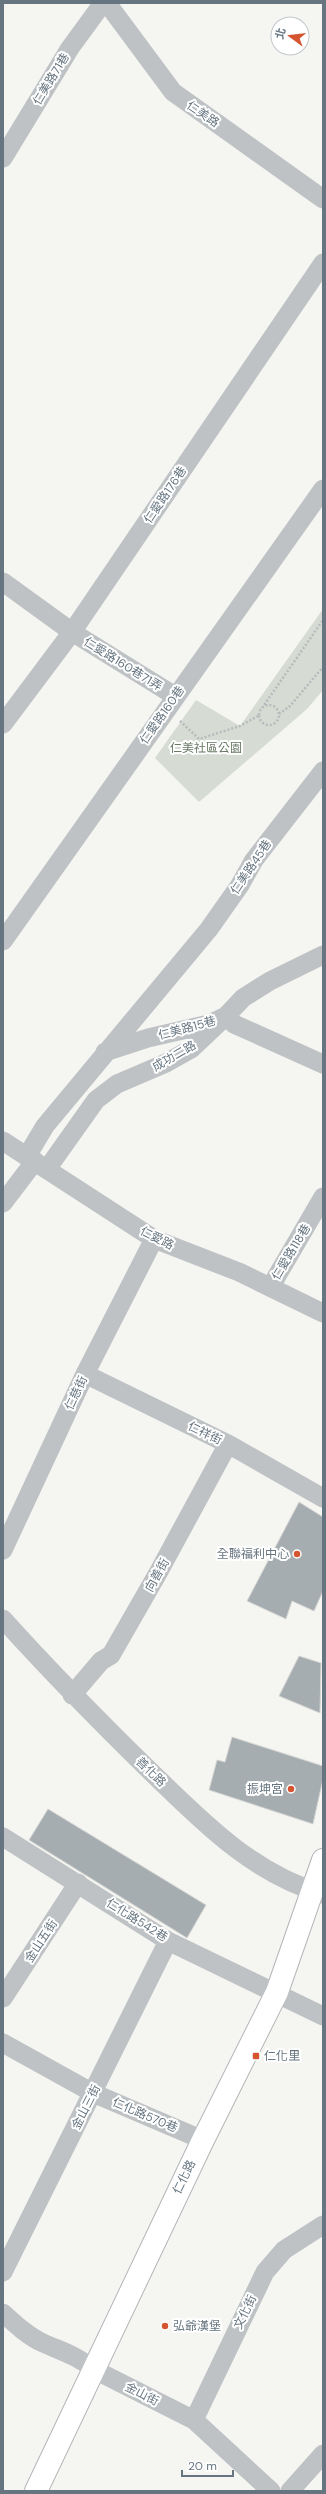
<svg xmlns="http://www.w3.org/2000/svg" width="326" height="2494" viewBox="0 0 326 2494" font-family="'DM Sans','Noto Sans TC',sans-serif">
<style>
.green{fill:#d6dbd3}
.building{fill:#a5adb1;stroke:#d6d6d4}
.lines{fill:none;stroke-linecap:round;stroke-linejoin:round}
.major-casing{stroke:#b2b6b9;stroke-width:24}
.path{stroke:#b8bbbd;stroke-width:2.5;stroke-dasharray:2 2;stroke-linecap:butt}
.minor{stroke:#bec2c5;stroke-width:19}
.major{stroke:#fff;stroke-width:22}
.poi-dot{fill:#d55531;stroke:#fff;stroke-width:1.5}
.labels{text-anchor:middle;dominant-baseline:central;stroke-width:4;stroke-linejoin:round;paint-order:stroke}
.street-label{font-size:12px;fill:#667580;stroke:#fff}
.park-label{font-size:12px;fill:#687864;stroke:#fff}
.poi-label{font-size:12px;fill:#667580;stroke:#fff;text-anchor:end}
</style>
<rect width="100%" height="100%" fill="#f5f5f1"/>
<path class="green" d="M323,609V690L307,709L199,802L155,758L196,700L240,726Z"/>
<path class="building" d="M299,1502L323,1517V1591L314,1611L292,1601L286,1619L247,1601Z
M299,1656L321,1663L320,1713L279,1696Z
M232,1737L323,1766V1779L313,1824L209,1790L217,1760L225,1762Z
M48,1809L206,1905L187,1938L29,1840Z"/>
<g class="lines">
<defs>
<path id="major" d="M36,2491L203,2140L277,1992L323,1860"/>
</defs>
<use href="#major" class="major-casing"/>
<path class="path" d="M259 715a10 10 0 1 1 20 0a10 10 0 1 1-20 0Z
M262,708L323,620
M279,714L290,706L323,667
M180,721L199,739L240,726L258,716"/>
<path class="minor" d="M107,3L173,92L323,199
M3,158L70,48L103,3
M3,582L72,632L175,696
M3,724L72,632L323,263
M3,941L323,489
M105,1052L148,1038L209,1024L226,1016L243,998L270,981L323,955
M3,1141L154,1239L239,1272L323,1313
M27,1156L45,1126L209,929L240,885L254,860L323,771
M47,1169L96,1100L117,1084L166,1063L191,1049L226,1016L234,1024L323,1064
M3,1203L35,1161
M271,1286L323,1197
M85,1374L228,1444L323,1498
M3,1550L85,1374L154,1239
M3,1619C49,1670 96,1718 146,1767C199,1818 250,1873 323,1894
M72,1695L101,1661L111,1655L158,1573L228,1444
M3,1837L168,1941L323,2016
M3,1998L78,1883
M3,2043L93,2093L203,2140
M3,2272L168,1941
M3,2313C15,2324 28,2336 43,2343C61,2351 78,2356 93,2369L194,2420L271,2491
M194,2420L265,2272L284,2250L323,2225
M290,2491L323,2454"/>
<use href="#major" class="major"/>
</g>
<g class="poi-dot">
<circle cx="297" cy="1554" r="4"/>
<circle cx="291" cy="1789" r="4"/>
<rect x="252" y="2052" width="8" height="8" rx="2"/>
<circle cx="165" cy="2326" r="4"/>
</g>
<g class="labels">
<g class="street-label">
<text transform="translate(51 79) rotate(-59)">仁美路71巷</text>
<text transform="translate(203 114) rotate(34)">仁美路</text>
<text transform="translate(165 495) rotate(-56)">仁愛路176巷</text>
<text transform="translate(123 664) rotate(32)">仁愛路160巷71弄</text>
<text transform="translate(162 715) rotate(-55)">仁愛路160巷</text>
<text transform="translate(251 867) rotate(-56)">仁美路45巷</text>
<text transform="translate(187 1028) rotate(-15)">仁美路15巷</text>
<text transform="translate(174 1056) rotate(-30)">成功二路</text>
<text transform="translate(157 1238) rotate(27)">仁愛路</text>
<text transform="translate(291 1252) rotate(-59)">仁愛路118巷</text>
<text transform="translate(76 1393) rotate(-65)">仁慈街</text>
<text transform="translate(205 1433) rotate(26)">仁祥街</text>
<text transform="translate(157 1575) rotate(-61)">向善街</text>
<text transform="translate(151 1772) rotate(44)">善化路</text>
<text transform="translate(137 1920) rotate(32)">仁化路542巷</text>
<text transform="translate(41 1941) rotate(-57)">金山五街</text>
<text transform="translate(86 2107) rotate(-63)">金山三街</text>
<text transform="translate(145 2115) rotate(23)">仁化路570巷</text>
<text transform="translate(184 2177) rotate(-64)">仁化路</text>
<text transform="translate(245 2312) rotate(-64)">文化街</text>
<text transform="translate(142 2394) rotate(27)">金山街</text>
</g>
<g class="park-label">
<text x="206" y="748">仁美社區公園</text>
</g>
<g class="poi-label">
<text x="289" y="1554">全聯福利中心</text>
<text x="283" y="1789">振坤宮</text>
<text x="264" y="2056" text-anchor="start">仁化里</text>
<text x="173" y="2326" text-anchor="start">弘爺漢堡</text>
</g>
</g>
<rect width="326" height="2494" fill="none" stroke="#667580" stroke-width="8"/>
<g transform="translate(290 36) rotate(285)"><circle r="19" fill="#ffffff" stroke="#c2c8cc"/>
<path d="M0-3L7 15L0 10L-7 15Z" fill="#d55531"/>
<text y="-6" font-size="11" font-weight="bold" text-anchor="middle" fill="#667580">北</text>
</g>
<path d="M182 2470v6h51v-6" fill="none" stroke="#667580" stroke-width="2"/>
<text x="188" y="2470" font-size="12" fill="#667580" stroke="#ffffff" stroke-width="3" paint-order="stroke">20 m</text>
</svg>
